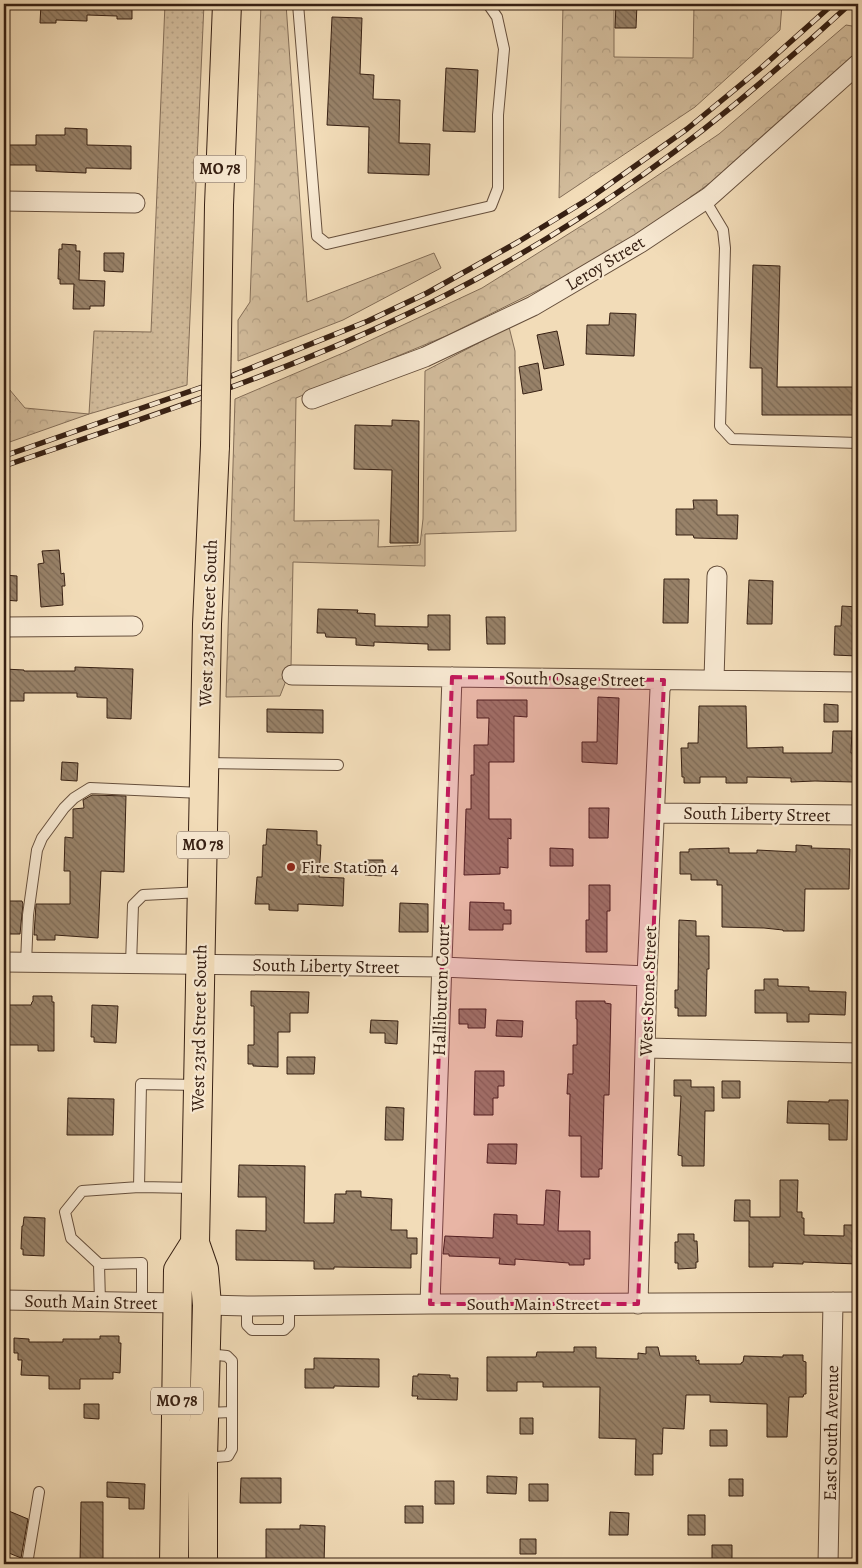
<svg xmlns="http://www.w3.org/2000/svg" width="862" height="1568" viewBox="0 0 862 1568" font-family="Alegreya,serif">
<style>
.grass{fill:url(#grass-dots);stroke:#846e58}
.forest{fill:url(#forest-crowns);stroke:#846e58}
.building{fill:url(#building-back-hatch);stroke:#372013}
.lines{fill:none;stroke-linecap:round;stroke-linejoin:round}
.service-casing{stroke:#664f3c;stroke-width:12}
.minor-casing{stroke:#664f3c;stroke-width:21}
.primary-casing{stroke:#372013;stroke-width:30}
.service{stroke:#f7e8d1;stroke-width:10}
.minor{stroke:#f7e8d1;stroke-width:19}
.primary{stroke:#f2dcb8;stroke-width:28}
.rail-casing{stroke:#372013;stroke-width:5.5}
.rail{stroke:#f7e8d1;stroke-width:4;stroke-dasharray:11;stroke-linecap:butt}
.primary-bridge-casing{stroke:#372013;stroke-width:30;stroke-linecap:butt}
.primary-bridge{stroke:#f2dcb8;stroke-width:28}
.marked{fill:#c2185b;fill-opacity:0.2;stroke:#c2185b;stroke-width:4;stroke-dasharray:10 6;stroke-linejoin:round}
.poi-dot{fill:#8f2418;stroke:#f7e8d1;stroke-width:2}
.labels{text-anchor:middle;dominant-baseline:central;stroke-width:4.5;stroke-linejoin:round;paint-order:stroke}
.shield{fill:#f7e8d1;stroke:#715c4c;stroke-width:1}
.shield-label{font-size:16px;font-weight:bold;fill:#372013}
.street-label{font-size:18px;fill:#372013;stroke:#f7e8d1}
.poi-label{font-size:18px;fill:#372013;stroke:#f7e8d1;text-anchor:start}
</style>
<defs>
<pattern id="grass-dots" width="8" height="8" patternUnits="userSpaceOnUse" patternTransform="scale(1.25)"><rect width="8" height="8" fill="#d2bc9c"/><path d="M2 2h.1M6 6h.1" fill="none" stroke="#b5a186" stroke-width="1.8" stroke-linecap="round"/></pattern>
<pattern id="forest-crowns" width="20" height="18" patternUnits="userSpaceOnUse" patternTransform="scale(1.25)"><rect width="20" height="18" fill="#d2bc9c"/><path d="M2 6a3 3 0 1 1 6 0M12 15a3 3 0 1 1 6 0" fill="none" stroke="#b5a186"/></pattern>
<pattern id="building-back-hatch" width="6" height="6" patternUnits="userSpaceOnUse" patternTransform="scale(1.25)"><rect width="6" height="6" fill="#988269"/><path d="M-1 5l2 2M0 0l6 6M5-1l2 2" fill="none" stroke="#7d6a55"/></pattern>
</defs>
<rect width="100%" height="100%" fill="#f2dcb8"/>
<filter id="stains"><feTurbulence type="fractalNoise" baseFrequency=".004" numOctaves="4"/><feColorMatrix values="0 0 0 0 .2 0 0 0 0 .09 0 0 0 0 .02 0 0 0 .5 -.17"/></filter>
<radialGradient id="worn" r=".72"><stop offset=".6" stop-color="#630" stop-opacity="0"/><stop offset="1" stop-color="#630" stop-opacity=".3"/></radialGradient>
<path class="grass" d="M165,4H204L187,385L89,414L94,331L151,332Z"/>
<path class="forest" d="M261,4H286L307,302L434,253L441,268L343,320L238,361V320L250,302Z
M563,4H614V57L693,58L694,4H782L780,30L695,107L559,198Z
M846,25L858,27V54L793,113L710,183L646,229L557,281L446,336L296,398L294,521L379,520L378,547L420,545L423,519L425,371L509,327L515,351L516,531L425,534V566L293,562L291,668L280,696L226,697L235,399L343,353L482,288L602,213L719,134Z
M4,383L25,408L89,414L4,444Z"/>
<path class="building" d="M41,4H132V19H117V16L87,15V21L56,20V23H40Z
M616,4H637L636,28H615Z
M332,17L362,18L360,74L374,75L373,99L400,100L399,143L430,144L429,175L368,173L369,127L327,125Z
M446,68L478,70L475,132L443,131Z
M65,128L87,129V145L131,146V169L86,168V173L36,171V165H4V145H36V135H65Z
M62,244L76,245V251H80L79,280L105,281L104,306H90V309H73L74,284H60V279H58L59,249H62Z
M104,253H124L123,272L104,271Z
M753,265L780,266L777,387H858V415H762V368H750Z
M610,313L636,314L634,356L586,354L587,325H609Z
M557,331L564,365L544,369L537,335Z
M538,363L542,390L523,394L519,367Z
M392,420L419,421L418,543H390L392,470L354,469L355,425L392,426Z
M693,500H717V515H738L737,539L694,538L693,535H676V509H694Z
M59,550L61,574L64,573L65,586H62L63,605L41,607L38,564L44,563L42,551Z
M4,575L17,576V601L4,600Z
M664,579H689L688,623H663Z
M749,580L773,581L772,624H747Z
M842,606L858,607L857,656L834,655L835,626H841Z
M318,609L358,610L357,613L375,614V626L428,627V615H450V650H428V644L374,642V646L356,645V638L326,637L325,633H317Z
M486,617H505V644H487Z
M75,667L133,669L131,719L107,718V698L77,697V693H24V701H4V669L24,670V671H75Z
M598,697L619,698L617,764L582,762V742H597Z
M477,700H527V717L514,716V762H489V819H511V839L508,838V868L500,867V874L464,875L466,809H471V775H474V745H488L489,718H477Z
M824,704L838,705V722H824Z
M699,706H746L747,748L783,747V753H832L833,731H852L851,753H854L853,782L815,781L791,782V778L747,777V783H726V777H700V783H684V777H682L681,748H688V743H698Z
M267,709L323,710V733L267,732Z
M62,762L78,763L77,781L61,780Z
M92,795L126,796L124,872L101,871L98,938L55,935V940H37V935H34L36,904H70V871H64L65,837L73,838V809L84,808L83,800Z
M589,808H609L608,838H589Z
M267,829L317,831V845H321L319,877L344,878L343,906L298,904V911L269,910V904H255L257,877H262L263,845H266Z
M796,845L812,846L811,848L850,849L849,889H805L804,931H783V930L764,928L722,927V885H717V880H691V874H680V852H689V849L729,848V853H757V850L796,852Z
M550,848L573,849V866H550Z
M365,860H383L382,876L365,875Z
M589,885H610V911H607V952H586V920H589Z
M4,901H22L23,904L20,934H4Z
M470,902L504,903V910H511V924H503V930H469Z
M400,903L428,904V932H399Z
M679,920L696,921V936H709V969H707L706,1016H678V1008H675V990H678Z
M764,979H778V986L809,987V991L846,992L845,1015L809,1014V1022H787V1013H755V990H764Z
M251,991L309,992L308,1013H290V1032H278V1067L253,1066V1064H248V1045H254V1006H251Z
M33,996H52V1002H54V1051H38V1045H4V1005H31L32,1002L33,1001Z
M576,1001H605V1003L611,1004L609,1095H604L602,1169H599V1177H581V1136H569L570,1094H567L568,1074H573V1045H577V1019H576Z
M92,1005L118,1006L116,1043L94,1042V1037H91Z
M459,1009H486L485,1028H468V1024H459Z
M371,1020L398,1021L397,1044L385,1043V1033H370Z
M497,1020L523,1021L522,1037L496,1036Z
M287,1057H315L314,1074H287Z
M475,1071H504V1086H498V1098H493V1115H474Z
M674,1080H691V1087H714V1111H705L704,1166H682V1156L678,1155L681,1096H674Z
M722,1081H740V1098H722Z
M68,1098L114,1099L113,1135H67Z
M829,1100H848L847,1140H829V1124L787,1123L788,1101L829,1102Z
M386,1107L404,1108L403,1140H385Z
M488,1144H517L516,1164L487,1163Z
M239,1165L305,1166L304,1223H334L335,1194H346V1191H361V1197L392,1199L391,1230H407V1238H417V1254H411V1268L334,1267V1269H314V1261L236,1260V1230L266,1231V1197H238Z
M780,1180H798L797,1212H802V1218H804V1235L844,1236V1225H858V1264L803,1262V1264L773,1263V1267H749V1221H734L735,1200H750V1217H780Z
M546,1190L560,1191L558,1231H590V1259H584V1265H569V1263L515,1259V1265L499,1264L500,1258L449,1256V1254H443L445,1236L493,1238L494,1214L517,1215V1224L544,1225Z
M24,1217L45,1218L44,1256L23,1255V1249H21L22,1226H23Z
M678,1234H694V1241H697L698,1262H696V1268L678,1269V1263H675V1242H678Z
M100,1336H119V1343H121L120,1373L113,1372V1379H80V1389H49V1376L21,1375L22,1360H18V1353H14V1338L29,1339V1342H63V1339H100Z
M574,1347H596V1358L638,1359V1353L646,1354V1347H658L660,1356H696V1361L699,1360V1364H741V1363L743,1362L744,1356L783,1357V1355H803V1361L806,1362V1394H804L803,1397H789L787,1437H767V1404L710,1402V1395H686L684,1429L663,1428L662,1454H653V1475H635L636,1439L599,1438L600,1387H543V1382H517V1391H487V1357H536L537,1352H574Z
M314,1358L379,1359V1387L334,1386V1388H305V1369H314Z
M418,1374L450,1375V1378H458L457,1400L417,1399L418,1396H412L413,1376H418Z
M84,1404H99V1419L84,1418Z
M520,1418H533V1434H520Z
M710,1430H727V1446H710Z
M487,1476L517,1477L516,1494L487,1493Z
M241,1478H281V1503H240Z
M729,1479H743V1496H729Z
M435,1481H454V1504H435Z
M107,1482L145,1484L144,1509H129V1498L107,1497Z
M529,1484H548V1501H529Z
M81,1502H103V1564H80Z
M405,1506H423V1523H405Z
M4,1509L28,1519L21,1558L4,1551Z
M610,1512L629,1513L628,1535H609Z
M688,1515H705V1535H688Z
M300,1525L325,1526L324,1564H266V1529H300Z
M520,1539H536V1554H520Z
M712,1545H732V1564H712Z"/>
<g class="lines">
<defs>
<path id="service" d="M298,4L317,236L327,244L491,206L498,188V115L504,49L497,17L488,4
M705,200L723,230L725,248L720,426L732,439L858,443
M205,763L338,765
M26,963L28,915L37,850L42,838L64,808L74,798L90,788L202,793
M131,964L133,905L143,895L201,892
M195,1188L139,1187L141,1084L198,1085
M99,1264L71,1238L65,1212L82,1191L139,1187
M100,1302L99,1264L142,1263V1303
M247,1306V1325L252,1330H284L289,1325V1305
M206,1413L232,1412
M204,1458L228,1456L232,1449V1361L227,1356L207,1354
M27,1564L39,1492"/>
<path id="minor" d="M4,201L135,203
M312,399L425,357L533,306L640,243L709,197L858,64
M4,627L133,626
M292,675L858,682
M714,680L717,576
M655,813L858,815
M4,962L442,967L647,976
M646,1048L858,1053
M4,1300L178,1303
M430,1304L452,677
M638,1304L647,976L660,689L664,680
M207,1305L247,1306L430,1304L858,1302
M828,1564L833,1302"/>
<path id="primary" d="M217,335L219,205L227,4
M174,1564L178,1270L195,1243
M203,1564V1458L207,1305L204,1269L195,1243L207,624L215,446"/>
</defs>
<use href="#service" class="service-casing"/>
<use href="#minor" class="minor-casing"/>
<use href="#primary" class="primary-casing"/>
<use href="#service" class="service"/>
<use href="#minor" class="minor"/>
<use href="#primary" class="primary"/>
<defs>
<path id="rail" d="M4,456L211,384L368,321L427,293L518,242L590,198L687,129L761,68L833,4
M4,466C153,415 305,367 446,295C563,235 674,158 773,72C799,50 825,27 850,4"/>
</defs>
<use href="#rail" class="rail-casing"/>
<use href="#rail" class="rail"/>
<defs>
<path id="primary-bridge" d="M215,446L217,335"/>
</defs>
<use href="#primary-bridge" class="primary-bridge-casing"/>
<use href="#primary-bridge" class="primary-bridge"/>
</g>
<path class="marked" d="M452,677L664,680L638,1304H430Z"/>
<circle class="poi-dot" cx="291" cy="867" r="5"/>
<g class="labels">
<g class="shield">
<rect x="194" y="155.5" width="52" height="27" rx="4"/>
<rect x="177" y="831.5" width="52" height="27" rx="4"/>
<rect x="151" y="1387.5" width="52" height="27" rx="4"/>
</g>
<g class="shield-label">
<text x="220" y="169">MO 78</text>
<text x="203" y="845">MO 78</text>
<text x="177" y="1401">MO 78</text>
</g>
<g class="street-label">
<text transform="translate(605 263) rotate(-31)">Leroy Street</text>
<text transform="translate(208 623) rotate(-88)">West 23rd Street South</text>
<text transform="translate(575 679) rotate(1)">South Osage Street</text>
<text transform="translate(757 814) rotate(1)">South Liberty Street</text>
<text transform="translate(326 966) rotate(1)">South Liberty Street</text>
<text transform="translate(441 990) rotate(-88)">Halliburton Court</text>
<text transform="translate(648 991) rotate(-88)">West Stone Street</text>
<text transform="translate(199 1028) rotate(-89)">West 23rd Street South</text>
<text transform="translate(91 1302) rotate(1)">South Main Street</text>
<text x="533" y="1304">South Main Street</text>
<text transform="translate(831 1433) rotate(-89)">East South Avenue</text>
</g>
<g class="poi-label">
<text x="301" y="867">Fire Station 4</text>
</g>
</g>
<rect width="862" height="1568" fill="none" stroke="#f2dcb8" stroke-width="20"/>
<rect x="5" y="5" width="852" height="1558" fill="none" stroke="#372013" stroke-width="2.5"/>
<rect x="10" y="10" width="842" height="1548" fill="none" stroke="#372013"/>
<rect width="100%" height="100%" filter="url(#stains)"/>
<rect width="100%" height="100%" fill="url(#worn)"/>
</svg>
